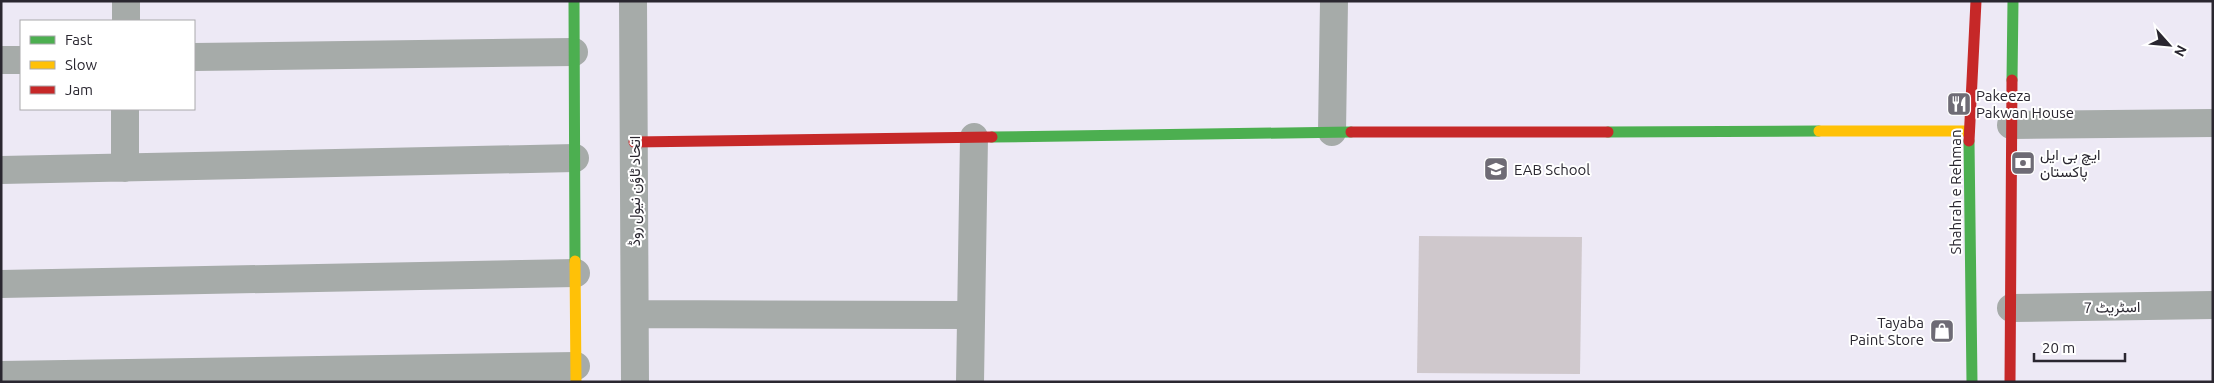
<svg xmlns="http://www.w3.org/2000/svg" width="2214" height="383" viewBox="0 0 2214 383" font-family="Ubuntu,Vazirmatn,sans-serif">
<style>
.building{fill:#cfc8cc}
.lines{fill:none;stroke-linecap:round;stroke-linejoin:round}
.street{stroke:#a6aba9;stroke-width:28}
.fast{stroke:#4caf50;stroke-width:11}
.slow{stroke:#ffc107;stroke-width:11}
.jam{stroke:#c62828;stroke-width:11}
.labels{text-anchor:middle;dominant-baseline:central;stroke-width:4;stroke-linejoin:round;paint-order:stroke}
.poi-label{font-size:15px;fill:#2a2730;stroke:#fff;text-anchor:start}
.street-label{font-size:15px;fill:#2a2730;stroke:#fff}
</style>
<rect width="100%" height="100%" fill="#ede9f5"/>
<path class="building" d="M1419,236L1582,237L1580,374L1417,373Z"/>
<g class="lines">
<path class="street" d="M633,1L635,382
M126,21V1
M194,57L574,52
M1,60H21
M2011,125L2213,123
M1332,132L1334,1
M125,168V109
M1,170L575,158
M1,284L576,273
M2011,308L2213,305
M635,314L971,315
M1,375L576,366
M970,382L974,137"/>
<path class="fast" d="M574,1L575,261
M2012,80L2013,1
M1608,132L1819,131
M992,137L1351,132
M1969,141L1972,382"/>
<path class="slow" d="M1819,131H1969
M575,261L576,382"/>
<path class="jam" d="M1351,132H1608
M1969,141L1976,1
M634,142L992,137
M2010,382L2012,80"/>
</g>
<defs>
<symbol id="restaurant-square" viewBox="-11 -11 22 22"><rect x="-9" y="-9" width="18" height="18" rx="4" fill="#6e6b75" stroke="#fff"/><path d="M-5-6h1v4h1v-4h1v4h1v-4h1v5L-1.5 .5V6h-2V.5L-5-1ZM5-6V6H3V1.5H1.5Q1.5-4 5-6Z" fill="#fff"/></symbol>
<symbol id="bank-square" viewBox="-11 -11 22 22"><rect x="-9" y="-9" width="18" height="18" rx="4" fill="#6e6b75" stroke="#fff"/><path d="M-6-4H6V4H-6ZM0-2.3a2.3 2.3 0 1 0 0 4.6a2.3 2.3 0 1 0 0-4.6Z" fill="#fff"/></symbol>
<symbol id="school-square" viewBox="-11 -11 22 22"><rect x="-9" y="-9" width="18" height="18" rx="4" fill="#6e6b75" stroke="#fff"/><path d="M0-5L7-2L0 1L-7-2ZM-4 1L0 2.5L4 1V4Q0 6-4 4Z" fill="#fff"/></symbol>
<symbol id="shop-square" viewBox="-11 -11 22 22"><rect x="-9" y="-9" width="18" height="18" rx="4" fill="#6e6b75" stroke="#fff"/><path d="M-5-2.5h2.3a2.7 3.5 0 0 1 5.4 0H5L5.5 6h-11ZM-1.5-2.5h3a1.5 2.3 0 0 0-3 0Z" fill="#fff"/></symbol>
</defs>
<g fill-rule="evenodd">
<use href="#restaurant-square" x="1945" y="90" width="28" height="28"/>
<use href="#bank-square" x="2009" y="149" width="28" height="28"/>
<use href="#school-square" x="1482" y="155" width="28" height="28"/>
<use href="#shop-square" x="1928" y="317" width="28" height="28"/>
</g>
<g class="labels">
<g class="poi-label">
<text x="1976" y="95">Pakeeza<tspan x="1976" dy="17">Pakwan House</tspan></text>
<text x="2040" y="154">ایچ بی ایل<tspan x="2040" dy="17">پاکستان</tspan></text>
<text x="1514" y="169">EAB School</text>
<text x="1924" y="322" text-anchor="end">Tayaba<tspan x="1924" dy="17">Paint Store</tspan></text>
</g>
<g class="street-label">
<text transform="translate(634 191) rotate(-90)">اتحاد ٹاؤن نیول روڈ</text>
<text transform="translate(1955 192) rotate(-90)">Shahrah e Rehman</text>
<text transform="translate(2112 307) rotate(-1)">اسٹریٹ 7</text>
</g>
</g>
<rect width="2214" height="383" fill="none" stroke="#2a2730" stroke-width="5"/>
<rect x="20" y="20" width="175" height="90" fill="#ffffff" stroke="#aaa9ac"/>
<rect x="30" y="36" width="25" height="8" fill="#4caf50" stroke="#aaa9ac"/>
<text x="65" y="45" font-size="15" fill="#2a2730">Fast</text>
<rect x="30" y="61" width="25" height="8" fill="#ffc107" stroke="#aaa9ac"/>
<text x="65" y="70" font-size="15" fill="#2a2730">Slow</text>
<rect x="30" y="86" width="25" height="8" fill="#c62828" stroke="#aaa9ac"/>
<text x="65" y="95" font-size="15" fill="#2a2730">Jam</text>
<g transform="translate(2169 45) rotate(117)" stroke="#ffffff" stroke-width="4" paint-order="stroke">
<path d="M0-4L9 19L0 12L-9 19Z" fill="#2a2730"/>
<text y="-8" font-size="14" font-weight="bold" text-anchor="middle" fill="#2a2730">N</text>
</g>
<path d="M2034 353v8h91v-8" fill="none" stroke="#2a2730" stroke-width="2.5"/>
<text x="2042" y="353" font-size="15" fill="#2a2730" stroke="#ffffff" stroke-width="4" paint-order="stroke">20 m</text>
</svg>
